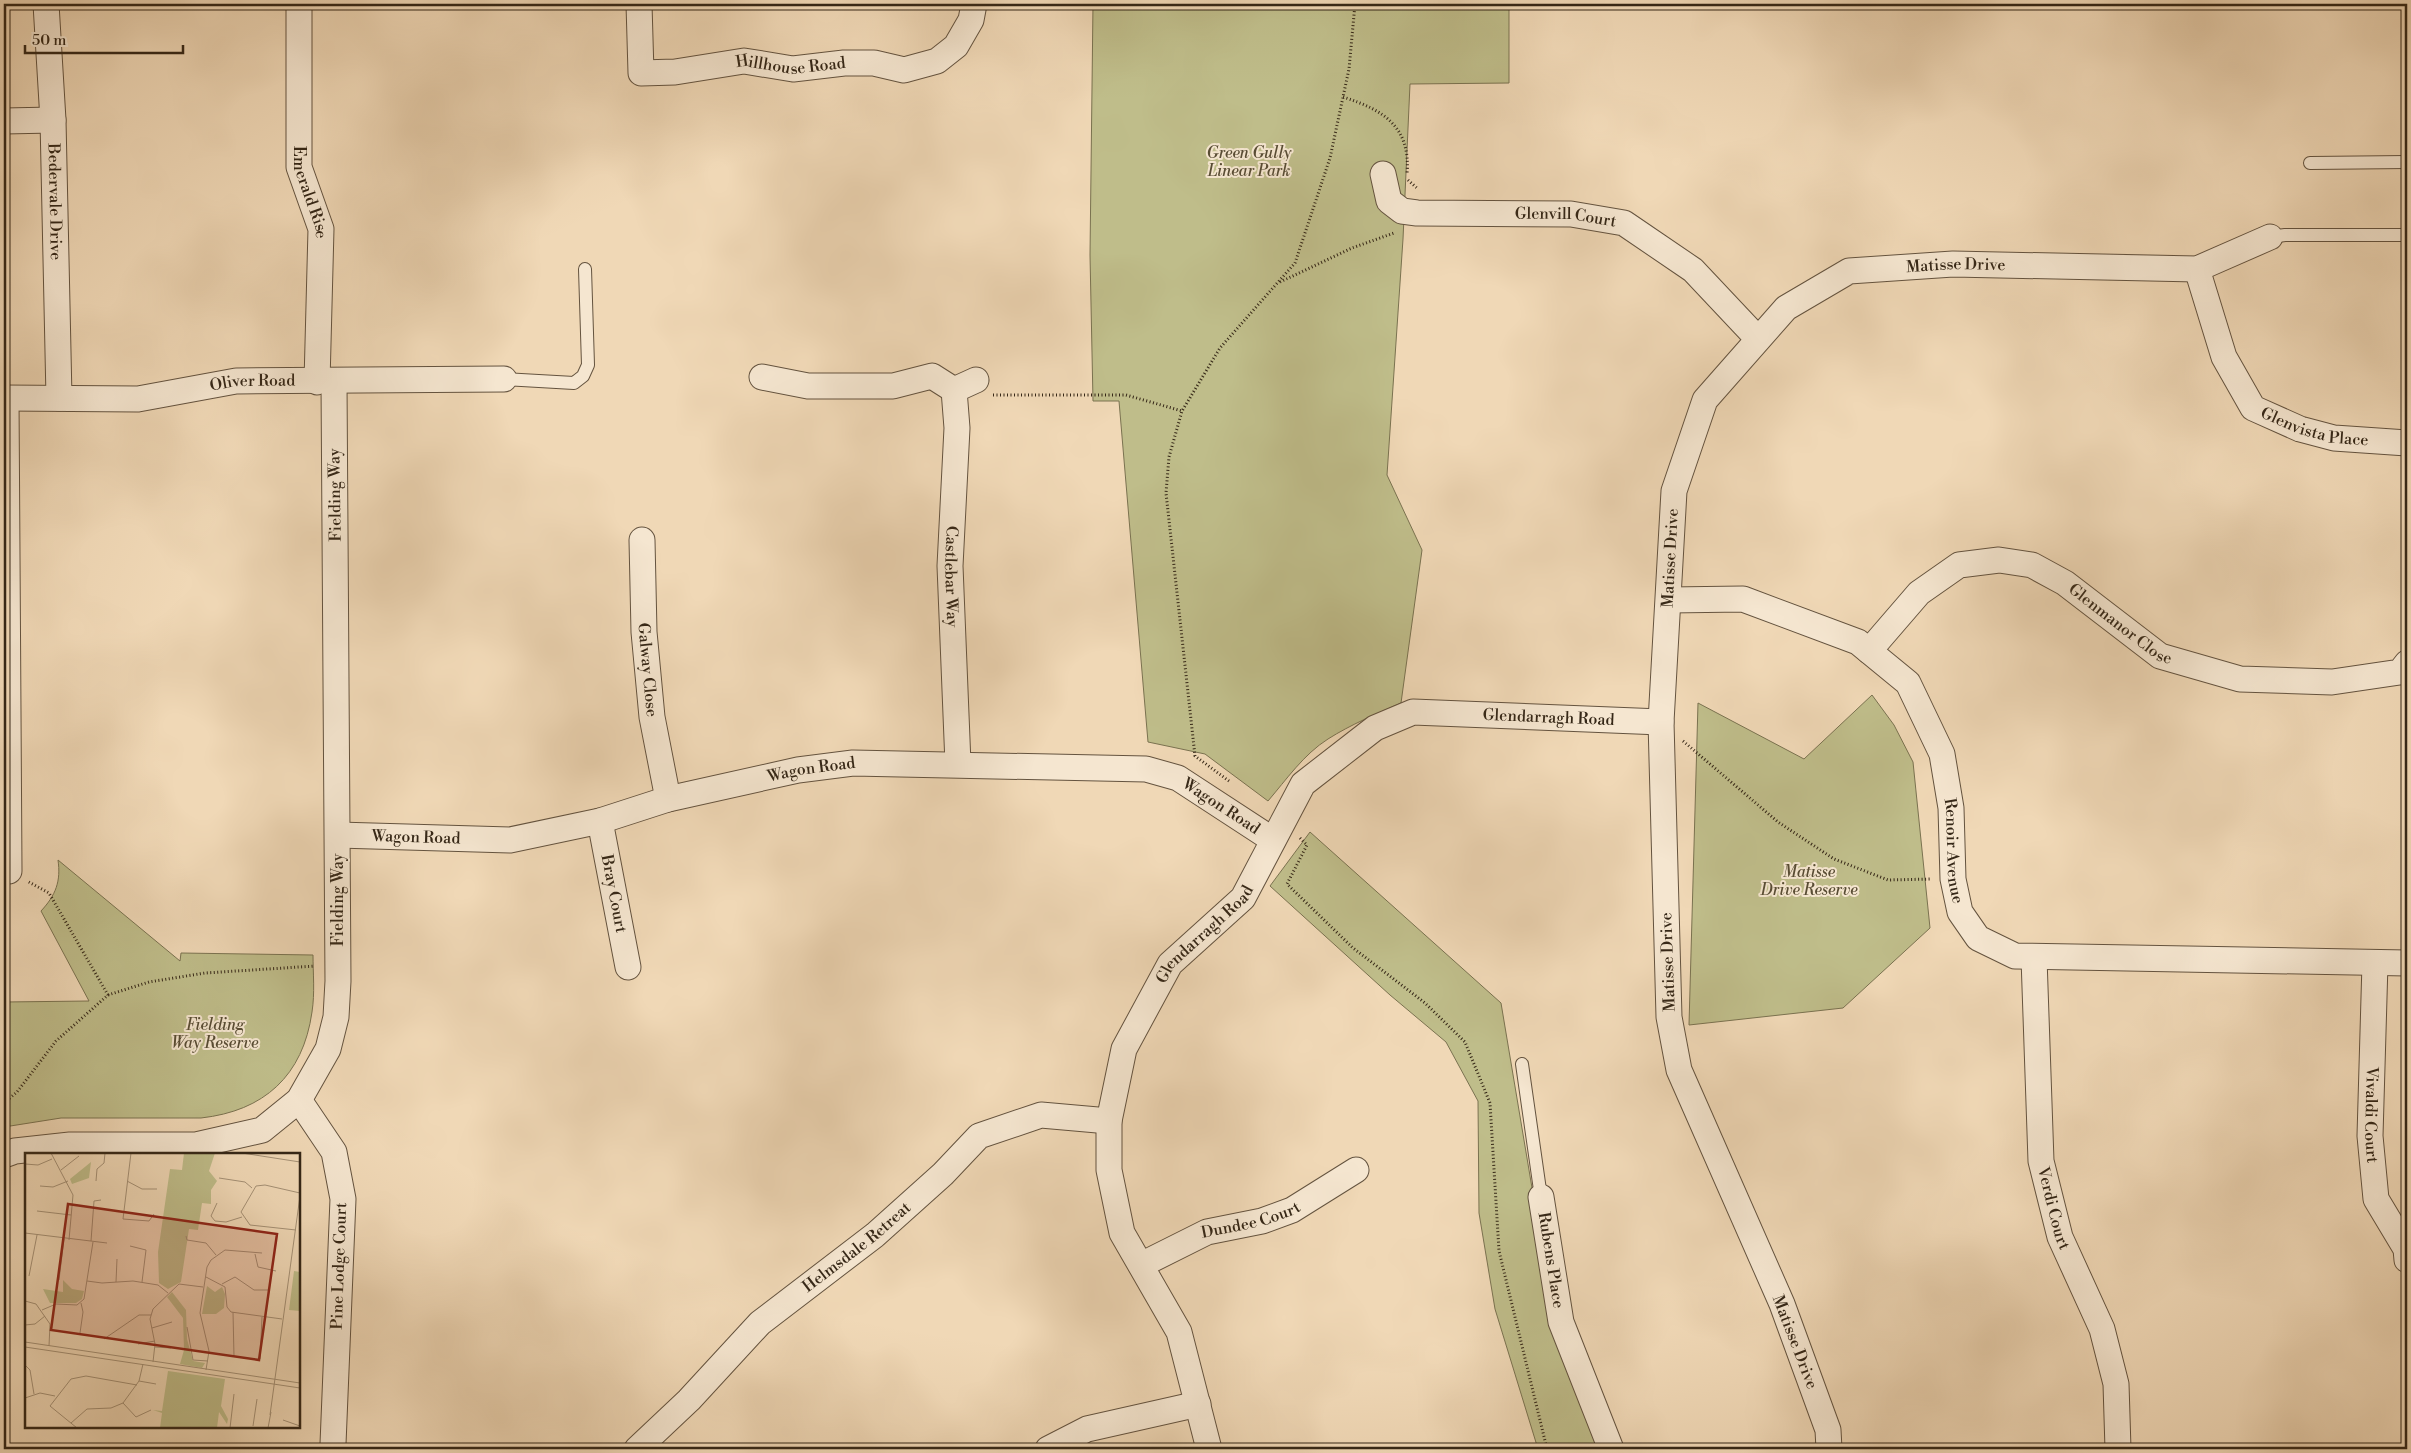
<svg xmlns="http://www.w3.org/2000/svg" width="2411" height="1453" viewBox="0 0 2411 1453" font-family="'Libre Bodoni',serif">
<style>
.green{fill:#bfbd8a;stroke:#7a7250}
.lines{fill:none;stroke-linecap:round;stroke-linejoin:round}
.lane-casing{stroke:#64533f;stroke-width:14}
.street-casing{stroke:#64533f;stroke-width:27}
.path{stroke:#352717;stroke-width:3;stroke-dasharray:1 2.5;stroke-linecap:butt}
.lane{stroke:#f5e6d0;stroke-width:12}
.street{stroke:#f5e6d0;stroke-width:25}
.labels{text-anchor:middle;dominant-baseline:central;stroke-width:4;stroke-linejoin:round;paint-order:stroke}
.street-label{font-size:16px;fill:#352717;stroke:#f5e6d0}
.park-label{font-size:16px;font-style:italic;fill:#584c34;stroke:#f5e6d0}
.inset-road{fill:none;stroke:#a59176;stroke-width:1}
.view{fill:#8f2418;fill-opacity:0.15;stroke:#8f2418;stroke-width:2.5}
.inset-edge{fill:none;stroke:#352717;stroke-width:2.5}
</style>
<rect width="100%" height="100%" fill="#f0d8b6"/>
<filter id="stains"><feTurbulence type="fractalNoise" baseFrequency=".004" numOctaves="4"/><feColorMatrix values="0 0 0 0 .2 0 0 0 0 .09 0 0 0 0 .02 0 0 0 .5 -.17"/></filter>
<radialGradient id="worn" r=".72"><stop offset=".6" stop-color="#630" stop-opacity="0"/><stop offset="1" stop-color="#630" stop-opacity=".3"/></radialGradient>
<path class="green" d="M1093,4H1509V83L1410,84L1403,239L1387,475L1422,550L1401,703C1376,714 1350,725 1328,739C1304,754 1286,780 1268,801L1205,754L1148,742L1119,401H1093L1090,255Z
M1872,695L1894,725L1913,762L1930,928L1843,1008L1689,1025L1698,703L1804,759Z
M1310,832L1501,1003L1556,1331L1603,1449H1538L1495,1309L1479,1213L1478,1101L1446,1042L1390,995L1270,886Z
M58,860L180,961L181,953L313,955C313,973 315,993 312,1012C303,1076 264,1111 201,1118H61L4,1127V1002L89,1001L41,911C56,895 61,881 58,860Z"/>
<g class="lines">
<defs>
<path id="lane" d="M2310,163L2407,162
M2270,237L2285,235H2407
M504,379L574,383L583,376L588,365L585,269
M1522,1064L1541,1197"/>
<g id="street">
<path id="s1" d="M46,4L53,120L59,398"/>
<path id="s2" d="M299,4V167L321,229L317,382"/>
<path id="s3" d="M639,4L641,73L675,72L744,61L793,69L844,63H874L904,70L937,61L956,46L971,20L974,4"/>
<path d="M4,121L53,120"/>
<path id="s4" d="M1383,174L1389,201L1402,211L1417,213L1571,214L1624,223L1693,270L1758,339"/>
<path id="s5" d="M2197,269L2224,357L2253,408L2300,429L2334,438L2407,443"/>
<path id="s6" d="M762,377L808,386H893L932,376L954,390L957,428L950,566L958,764"/>
<path d="M954,390L976,380"/>
<path id="s7" d="M4,398L138,399L236,381L504,379"/>
<path d="M6,398L9,871"/>
<path id="s8" d="M642,540L644,632L652,717L668,799"/>
<path id="s9" d="M1669,600L1743,599L1858,642L1908,683L1942,754L1951,808L1953,879L1960,912L1978,938L2015,956L2407,963"/>
<path id="s10" d="M1869,651L1919,593L1959,565L1999,560L2032,565L2065,583L2160,656L2240,679L2332,682L2400,672L2407,663"/>
<path id="s11" d="M600,821L628,967"/>
<path id="s12" d="M338,835L510,840L600,821L668,799L798,770L853,763L1146,769L1178,778L1273,840"/>
<path id="s13" d="M2034,958L2041,1161L2060,1237L2102,1329L2116,1384L2118,1449"/>
<path id="s14" d="M2375,963L2370,1136L2376,1199L2406,1249L2407,1260"/>
<path d="M299,1100L334,1152L343,1199L333,1444"/>
<path d="M4,1155L15,1151L70,1145H196L262,1130L299,1100L328,1049L336,1017L338,981L334,382"/>
<path id="s15" d="M1541,1197L1561,1322L1611,1449"/>
<path id="s16" d="M1141,1265L1207,1232L1262,1221L1292,1210L1356,1170"/>
<path id="s17" d="M637,1449L689,1400L760,1323L875,1235L943,1174L979,1136L1041,1115L1109,1121"/>
<path d="M1048,1449L1087,1429L1198,1404"/>
<path id="s18" d="M1209,1449L1179,1332L1122,1233L1109,1170V1121L1124,1049L1170,964L1243,898L1303,784L1375,728L1413,712L1661,722"/>
<path id="s19" d="M1829,1449L1828,1430L1782,1304L1679,1070L1669,1017L1661,722L1674,491L1705,400L1786,308L1849,271L1953,264L2197,269L2270,237"/>
</g>
</defs>
<use href="#lane" class="lane-casing"/>
<use href="#street" class="street-casing"/>
<path class="path" d="M1343,97C1384,110 1411,127 1407,174
M1408,180L1418,189
M1280,282L1352,248L1394,233
M993,395H1126L1182,411
M1683,741L1778,822L1834,859L1888,880L1932,879
M1229,781L1195,756L1166,493L1169,457L1182,411L1220,348L1295,263L1330,158L1349,69L1355,4
M1300,838L1307,845L1287,884L1353,948L1425,1003L1465,1042L1490,1103L1499,1251L1547,1449
M108,995L149,982L205,973L315,966
M4,1103L17,1092L56,1041L108,995L49,893L27,881"/>
<use href="#lane" class="lane"/>
<use href="#street" class="street"/>
</g>
<g class="labels">
<g class="street-label">
<text stroke="none"><textPath href="#s3" startOffset="220">Hillhouse Road</textPath></text>
<text stroke="none"><textPath href="#s2" startOffset="190">Emerald Rise</textPath></text>
<text stroke="none"><textPath href="#s1" startOffset="198">Bedervale Drive</textPath></text>
<text stroke="none"><textPath href="#s4" startOffset="208">Glenvill Court</textPath></text>
<text stroke="none"><textPath href="#s19" startOffset="1388">Matisse Drive</textPath></text>
<text stroke="none"><textPath href="#s7" startOffset="250">Oliver Road</textPath></text>
<text stroke="none"><textPath href="#s5" startOffset="216">Glenvista Place</textPath></text>
<text transform="translate(335 495) rotate(-91)">Fielding Way</text>
<text stroke="none"><textPath href="#s19" startOffset="922">Matisse Drive</textPath></text>
<text stroke="none"><textPath href="#s6" startOffset="385">Castlebar Way</textPath></text>
<text stroke="none"><textPath href="#s10" startOffset="306">Glenmanor Close</textPath></text>
<text stroke="none"><textPath href="#s8" startOffset="130">Galway Close</textPath></text>
<text stroke="none"><textPath href="#s18" startOffset="1014">Glendarragh Road</textPath></text>
<text stroke="none"><textPath href="#s12" startOffset="482">Wagon Road</textPath></text>
<text stroke="none"><textPath href="#s12" startOffset="902">Wagon Road</textPath></text>
<text stroke="none"><textPath href="#s12" startOffset="78">Wagon Road</textPath></text>
<text stroke="none"><textPath href="#s9" startOffset="438">Renoir Avenue</textPath></text>
<text stroke="none"><textPath href="#s11" startOffset="74">Bray Court</textPath></text>
<text transform="translate(338 900) rotate(-90)">Fielding Way</text>
<text stroke="none"><textPath href="#s18" startOffset="564">Glendarragh Road</textPath></text>
<text transform="translate(1668 962) rotate(-92)">Matisse Drive</text>
<text stroke="none"><textPath href="#s14" startOffset="152">Vivaldi Court</textPath></text>
<text stroke="none"><textPath href="#s13" startOffset="252">Verdi Court</textPath></text>
<text stroke="none"><textPath href="#s16" startOffset="119">Dundee Court</textPath></text>
<text stroke="none"><textPath href="#s17" startOffset="299">Helmsdale Retreat</textPath></text>
<text stroke="none"><textPath href="#s15" startOffset="64">Rubens Place</textPath></text>
<text transform="translate(339 1266) rotate(-88)">Pine Lodge Court</text>
<text transform="translate(1795 1342) rotate(69)">Matisse Drive</text>
</g>
<g class="park-label">
<text x="1249" y="153">Green Gully<tspan x="1249" dy="18">Linear Park</tspan></text>
<text x="1809" y="872">Matisse<tspan x="1809" dy="18">Drive Reserve</tspan></text>
<text x="215" y="1025">Fielding<tspan x="215" dy="18">Way Reserve</tspan></text>
</g>
</g>
<g transform="translate(25 1153)">
<rect width="275" height="275" fill="#f0d8b6"/>
<path d="M159,0H190L184,18L192,28L186,37V51L177,50L173,77L164,76L156,129L143,136L134,130L133,99L145,16L157,17ZM66,9L64,25L47,31L45,26ZM269,118L275,119V158L264,157ZM38,127L47,136L59,138L57,146L51,150H25L18,136L38,139ZM182,133L190,139L197,134L200,141L199,155L191,161H177ZM147,139L161,157L162,186L168,208L180,210L177,215L155,211L159,197L158,165L142,144ZM143,218L200,226L196,253L203,266L202,271L194,259L192,275H135L137,260L128,257L137,258Z" fill="#bfbd8a"/>
<path class="inset-road" d="M26,0L48,42L44,87M106,0L98,66L124,68L129,61M217,0L275,9M0,11L13,12L27,6M36,17L54,3M194,25L220,29L227,35M71,28L72,16L79,10L80,0M102,28L117,36H132M15,33L28,34L43,28M192,50L186,63L190,68L201,69L217,64M12,58L46,62M271,77L225,72L216,59L231,33L240,32L275,40M0,80L82,90M161,83L162,87L181,90L191,102M66,88L69,48L76,47M105,93L121,97L117,129M230,101L233,114L251,118M4,123L12,82M181,124L200,134L202,154L206,159L257,166M34,127L39,86M62,128L77,130L108,128L133,132L143,140M91,129L92,106M197,131L210,124L229,137H245M0,148L11,151L25,171L24,193M17,157L31,151L52,152L59,146L68,89M208,159L209,204M0,172L10,171L20,163M162,174L168,207L183,208M127,175L147,169M55,180L58,159L56,150M79,186L114,162H126M0,189L275,230M113,191L130,188M0,194L275,235M130,194L146,195M235,206L237,164M128,209L130,191L125,166L128,156L154,131L178,134M0,212L5,217L9,241M181,217L184,198L175,160L182,114L186,107L200,97L237,100M114,228L131,231M0,245L15,240L30,243M98,250L111,264L126,257M245,262L275,43M258,267L275,273M46,270L62,256L86,255L98,250L114,228L118,211M228,273L232,246M52,275L25,253L46,226L61,223L112,232M205,275L209,241M219,275H241M243,275L246,259"/>
<path class="view" d="M43,51L252,81L234,207L26,177Z"/>
<rect width="275" height="275" class="inset-edge"/>
</g>
<rect width="2411" height="1453" fill="none" stroke="#f0d8b6" stroke-width="20"/>
<rect x="5" y="5" width="2401" height="1443" fill="none" stroke="#352717" stroke-width="2.5"/>
<rect x="10" y="10" width="2391" height="1433" fill="none" stroke="#352717"/>
<path d="M25 45v8h158v-8" fill="none" stroke="#352717" stroke-width="2.5"/>
<text x="32" y="45" font-size="15" fill="#352717" stroke="#f5e6d0" stroke-width="4" paint-order="stroke">50 m</text>
<rect width="100%" height="100%" filter="url(#stains)"/>
<rect width="100%" height="100%" fill="url(#worn)"/>
</svg>
